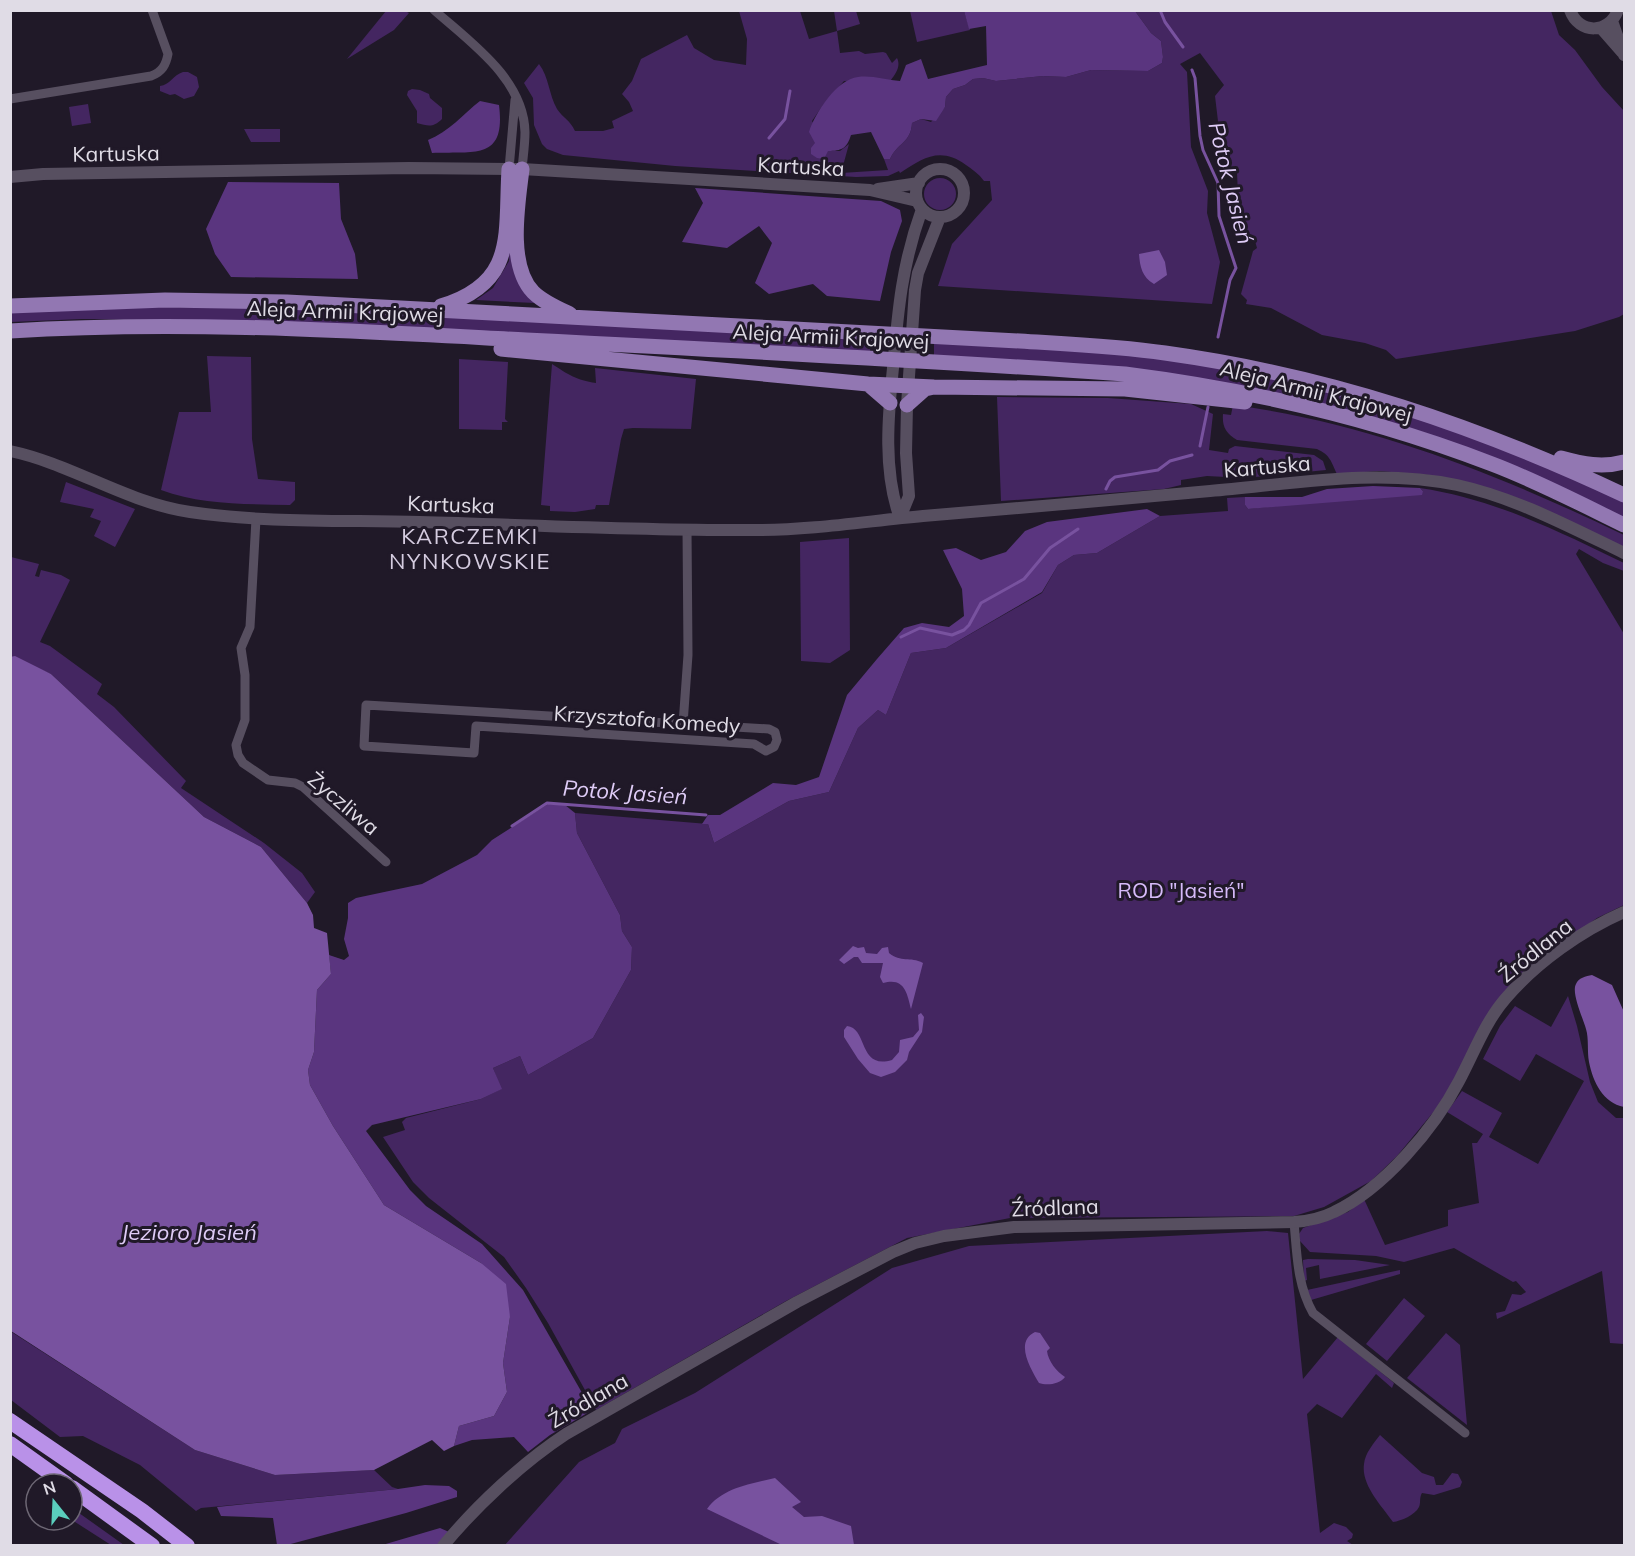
<svg xmlns="http://www.w3.org/2000/svg" width="1635" height="1556" viewBox="0 0 1635 1556" font-family="Mulish,sans-serif">
<style>
.green{fill:#442661}
.forest{fill:#5a357f}
.water{fill:#78529f}
.lines{fill:none;stroke-linecap:round;stroke-linejoin:round}
.stream{stroke:#78529f;stroke-width:3}
.minor{stroke:#574f60;stroke-width:9}
.tertiary{stroke:#574f60;stroke-width:12}
.primary{stroke:#9277b2;stroke-width:15}
.motorway{stroke:#b991e8;stroke-width:16}
.labels{text-anchor:middle;dominant-baseline:central;stroke-width:6;stroke-linejoin:round;paint-order:stroke}
.street-label{font-size:21px;fill:#e0dce6;stroke:#201928}
.park-label{font-size:21px;fill:#d6baf9;stroke:#201928}
.water-label{font-size:22px;font-style:italic;fill:#decbf6;stroke:#201928}
.neighbourhood-label{font-size:22px;letter-spacing:1.5px;fill:#d5cce0;stroke:#201928}
</style>
<rect width="100%" height="100%" fill="#201928"/>
<path class="green" d="M386,11H405L409,13L394,30L347,59Z
M739,11H800L809,39L837,31L834,11H856L860,24L837,31L840,53L859,51L865,54L883,52L886,53L892,63L897,58C901,66 896,73 891,80L844,81L823,105L812,121L828,151H840L849,144L841,173L888,170L884,159H890C897,143 911,143 912,123L921,119L931,122L945,107L946,97L953,89L965,85L973,79L983,78L996,81L1043,76L1066,77L1091,70L1148,71L1162,63L1163,57L1161,41L1151,33L1135,11H1551L1559,35L1575,50L1602,87L1624,111V314L1619,317L1575,331L1396,359L1386,350L1365,343L1322,335L1271,308L1246,304L1247,300L1241,294L1253,251L1257,248L1255,241L1245,242L1238,196L1237,172L1232,170L1220,138L1215,96L1224,85L1200,53L1180,64L1187,72L1191,147L1208,191L1207,213L1220,262L1212,304L938,286L952,244L992,200L990,181H984C979,174 972,169 966,165C940,146 923,158 900,173L899,171L888,176L856,177L675,166L563,155L547,149L542,144L534,125L533,98L524,83L539,64C549,77 549,95 557,109C563,118 570,120 575,131H603L614,128L612,121L633,111L629,102L622,94L632,81L641,59L687,35L694,48L714,60L746,65L747,39Z
M910,11H964L970,30L917,42Z
M183,72H188L197,77L199,87L194,96L184,99L175,94L170,95L160,91V86C170,85 173,75 183,72Z
M412,89L420,90L429,94L430,98L442,108V119C433,128 428,126 417,123V111L407,95L408,91Z
M88,104L91,123L72,126L69,107Z
M244,129H280V142H251Z
M924 194a16 16 0 1 1 32 0a16 16 0 1 1-32 0Z
M511,188L512,261L535,303L476,300L493,288L509,261Z
M128,307L293,308L871,338L870,352L203,320L82,319L11,322V311Z
M934,341L1078,350L1178,360L1350,395L1510,451L1624,502V518L1346,411L934,356Z
M207,356L251,357L252,439L258,479L295,482V500L290,505C247,504 201,505 161,490L179,412H211Z
M459,359L508,362L505,419L508,422H502V430L459,429Z
M552,364C569,375 576,380 596,383L595,368L696,379L691,429L633,428L624,429L621,439L609,505H596L595,509L575,512L550,511V506L541,505Z
M997,397L1108,398L1191,404L1213,414L1209,450L1228,453L1229,449L1235,446L1314,455L1323,461L1326,470L1245,478L1207,476L1181,480V485L1164,489L1001,501Z
M1233,405C1370,423 1500,475 1624,535V547L1429,475L1379,471L1337,474C1331,461 1330,455 1317,449L1237,440C1226,433 1222,427 1223,414L1231,415Z
M66,482L135,509L115,547L94,536L101,521L90,517L94,509L60,502Z
M1420,488C1494,499 1558,531 1624,563V571L1603,563L1579,549L1576,554L1624,634V905L1597,918L1557,947L1480,1027L1450,1088L1440,1104L1397,1156L1371,1181L1324,1207L1294,1216L1010,1218L907,1238L786,1301L596,1410L548,1323L526,1288L504,1257L429,1198L413,1182L383,1137L405,1130L402,1122L406,1118L481,1099L501,1089L493,1068L520,1056L528,1075L593,1038L631,970L632,947L622,931L620,915L577,833L575,813L708,824L714,843L789,801L829,792L858,728L878,710L886,715L911,653L946,648L1042,593L1058,565L1074,555L1097,553L1160,516L1228,511L1227,498L1245,497V505L1248,509L1423,491Z
M849,538L850,650L830,663L801,661L800,542Z
M11,557L39,564L35,576L39,577L41,570L61,575L70,580L40,642L50,646L102,684L97,694L114,707L186,781L181,788L264,843L302,873L315,892L307,903L261,847L204,817L51,674L11,657Z
M1568,996L1577,1026L1590,1082L1598,1102L1616,1118H1624V1344L1610,1343L1602,1271L1497,1319L1496,1313L1505,1311L1512,1294L1521,1295L1526,1292L1516,1281L1513,1282L1454,1248L1404,1262L1376,1256L1310,1252L1300,1241L1299,1234L1303,1228L1348,1212L1364,1199L1385,1245L1448,1226V1210L1479,1203L1472,1143H1477L1483,1134L1447,1112L1462,1091L1502,1113L1489,1137L1538,1164L1584,1081L1536,1054L1520,1081L1483,1059L1500,1026L1515,1006L1551,1027Z
M1267,1231L1288,1233L1303,1379L1338,1337L1394,1383L1392,1388L1376,1374L1342,1418L1317,1404L1307,1414L1320,1533L1334,1523L1346,1527L1353,1534L1352,1538L1347,1541L1353,1545L504,1546L579,1462L615,1443L622,1429L695,1393L892,1268L969,1246Z
M1308,1259L1355,1260L1390,1265L1320,1279L1319,1265L1306,1268L1307,1280L1304,1281L1303,1260Z
M1400,1270V1274L1311,1300L1307,1290Z
M1404,1298L1425,1316L1387,1361L1366,1344Z
M10,1331L195,1450L275,1475L374,1470L392,1487L398,1489L201,1508L196,1511L140,1465L83,1436L60,1437L11,1400Z
M1446,1333L1460,1345L1467,1425L1407,1378Z
M1380,1435L1422,1473L1434,1477L1436,1485H1443L1452,1473L1458,1474L1462,1482L1460,1487L1434,1495L1422,1493C1419,1498 1421,1503 1419,1507C1415,1515 1401,1521 1393,1522C1381,1505 1361,1485 1364,1464C1365,1453 1374,1443 1380,1435Z
M72,1508L124,1545H111L72,1520Z"/>
<path class="forest" d="M964,11H1135L1151,33L1161,41L1163,57L1162,63L1148,71L1091,70L1066,77L1043,76L996,81L983,78L973,79L965,85L953,89L946,97L945,107L936,121L921,119L912,123C911,143 897,143 890,159H884L871,132L851,135C847,148 842,151 828,151L824,159L817,158L811,154V148L815,143L809,132C815,113 837,79 858,77C871,75 887,80 900,81L906,65L921,59L928,79L987,65L986,26L969,29Z
M480,101L499,105C506,161 475,151 432,153L428,140C449,132 463,114 480,101Z
M228,182L339,183L341,219L355,254L358,279L231,277L215,254L206,229Z
M695,188L881,201L900,210L902,221L891,252L880,301L827,296L813,284L769,294L755,283L772,243L759,226L727,248L682,242L703,203Z
M1373,486L1420,488L1423,491L1422,495L1248,509L1245,505V497H1302L1327,489Z
M1147,509L1160,516L1097,553L1074,555L1058,565L1042,592L946,648L911,653L886,715L878,710L858,728L829,792L789,801L714,843L708,824H702L708,815H720L773,783L796,785L819,777L847,695L877,659L904,628L922,623L949,627L964,616L962,589L943,550L956,548L981,560L1006,552L1025,531L1047,522Z
M548,804L565,805L575,813L577,833L620,915L622,931L632,947L631,970L593,1038L528,1075L520,1056L493,1068L502,1089L481,1099L372,1125L366,1131L410,1190L426,1206L482,1244L523,1290L585,1398L589,1412L550,1435L528,1452L514,1437L472,1440L454,1446L459,1426L494,1416L507,1392L503,1363L510,1317L481,1263L384,1205L333,1126L310,1085L308,1070L314,1052L317,990L331,974L329,955L344,960L349,956L344,939L348,918V903L356,898L422,884L477,855L492,840Z
M425,1485L449,1486L457,1491V1497L406,1513L287,1545H277L273,1518L221,1516L217,1507L398,1489Z
M440,1528L449,1532L438,1545L379,1546Z"/>
<path class="water" d="M1159,250L1165,262L1167,275L1154,284C1142,277 1140,267 1139,254Z
M15,656L51,674L204,817L261,847L307,903L313,915L314,928L327,933L331,974L317,990L314,1052L308,1070L310,1085L333,1126L384,1205L481,1263L506,1284L510,1317L503,1363L507,1392L494,1416L459,1426L454,1446L444,1451L432,1440L374,1470L275,1475L195,1450L11,1331L10,657Z
M853,946L858,948L864,947L866,953L877,954L882,948L888,947L889,953C901,963 910,956 923,963L911,1009C907,992 904,977 883,983L880,977L883,963H862L858,957H854L844,964L839,960Z
M1592,975L1612,985L1624,1012V1107C1603,1103 1593,1082 1589,1062C1587,1051 1589,1039 1586,1029C1583,1018 1571,993 1576,984C1578,978 1586,976 1592,975Z
M921,1013L924,1017L922,1032L909,1052L907,1060L895,1072L881,1077L870,1073L858,1059L844,1037V1030L847,1026C868,1028 858,1070 892,1060L899,1052L900,1040L913,1037L919,1030L918,1015Z
M1035,1332L1040,1333L1050,1348L1047,1351C1048,1361 1057,1372 1065,1377C1060,1384 1047,1386 1039,1383C1031,1369 1014,1342 1035,1332Z
M775,1478L801,1502L792,1507L804,1517L822,1516L851,1526L854,1545H782L707,1509C722,1488 750,1484 775,1478Z"/>
<g class="lines">
<path class="stream" d="M1160,10L1165,22L1183,47
M1192,70L1195,78L1200,136L1203,150L1218,183L1219,216L1236,268L1230,280L1218,337
M769,138L785,119L790,91
M1200,446L1208,407
M1106,489L1110,481L1115,477L1158,470L1170,461L1192,455
M901,637L920,628L952,635L964,630L969,625L981,603L1024,579L1050,548L1078,529
M512,826L547,803L706,815"/>
<path class="minor" d="M434,10C470,42 524,79 525,132C525,145 523,157 522,169
M10,99L151,76C162,72 166,65 168,54L152,10
M509,169L515,100
M256,519L250,627L241,648L245,675V720L236,745L238,755L243,763L268,780L295,783L303,787L386,862
M366,705L769,729L775,732L777,740L774,747L766,751L754,744L476,726L474,753L364,746Z
M683,724L688,655L687,529
M1294,1222C1297,1254 1297,1285 1313,1313L1465,1433"/>
<path class="tertiary" d="M1570,10C1579,35 1609,34 1618,10
M1612,21L1624,55
M1601,28L1622,52
M916 193a24 24 0 1 1 48 0a24 24 0 1 1-48 0Z
M10,177L43,174L409,168L522,169L870,190L917,201
M878,189L919,183
M10,451C72,464 127,503 190,512C264,523 344,520 420,522C533,525 646,531 758,530C813,530 868,521 923,516C1019,508 1114,500 1210,491C1292,484 1376,468 1457,485C1516,498 1570,527 1624,553
M900,518C883,472 888,416 893,368C898,310 902,264 922,209
M900,518L909,496L906,453L907,405L915,290L918,273L940,217
M443,1546C477,1505 522,1463 566,1434L797,1302L893,1252L915,1243L944,1236L1014,1227L1294,1222C1308,1221 1322,1218 1334,1212C1383,1189 1434,1129 1459,1081C1474,1053 1485,1022 1506,998C1537,962 1581,931 1624,912"/>
<path class="primary" d="M522,169C518,203 507,265 533,292C543,302 557,308 570,314
M10,306L165,300L287,302L1020,341C1068,344 1117,346 1165,353C1330,376 1475,425 1624,495
M441,306C517,283 505,235 509,169
M10,331C182,320 354,331 526,340C726,350 925,360 1125,374C1251,390 1373,418 1492,464C1537,481 1581,504 1624,525
M501,349L868,384L934,387L1125,389L1245,402
M868,384L890,403
M907,405L925,389L934,387
M1561,458C1583,464 1602,468 1624,462"/>
<path class="motorway" d="M10,1421L142,1511L187,1546
M10,1444L66,1484
M72,1488L152,1546"/>
</g>
<g class="labels">
<g class="street-label">
<text transform="translate(116 153) rotate(-1)">Kartuska</text>
<text transform="translate(801 166) rotate(3)">Kartuska</text>
<text transform="translate(345 311) rotate(2)">Aleja Armii Krajowej</text>
<text transform="translate(831 336) rotate(3)">Aleja Armii Krajowej</text>
<text transform="translate(1316 391) rotate(14)">Aleja Armii Krajowej</text>
<text transform="translate(1267 466) rotate(-5)">Kartuska</text>
<text transform="translate(451 504) rotate(2)">Kartuska</text>
<text transform="translate(647 719) rotate(4)">Krzysztofa Komedy</text>
<text transform="translate(344 803) rotate(40)">Życzliwa</text>
<text transform="translate(1535 950) rotate(-39)">Źródlana</text>
<text transform="translate(1055 1207) rotate(-2)">Źródlana</text>
<text transform="translate(588 1400) rotate(-30)">Źródlana</text>
</g>
<g class="park-label">
<text x="1181" y="890">ROD "Jasień"</text>
</g>
<g class="water-label">
<text transform="translate(1231 183) rotate(76)">Potok Jasień</text>
<text transform="translate(625 792) rotate(4)">Potok Jasień</text>
<text x="189" y="1232">Jezioro Jasień</text>
</g>
<g class="neighbourhood-label">
<text x="470" y="536">KARCZEMKI<tspan x="470" dy="25">NYNKOWSKIE</tspan></text>
</g>
</g>
<rect width="1635" height="1556" fill="none" stroke="#e0dce6" stroke-width="24"/>
<g transform="translate(54 1502) rotate(342)"><circle r="28" fill="#201928" stroke="#6d6774" stroke-width="1.5"/>
<path d="M0-4.5L10 22L0 15L-10 22Z" fill="#5acebd"/>
<text y="-9" font-size="16" font-weight="bold" text-anchor="middle" fill="#e0dce6">N</text>
</g>
</svg>
